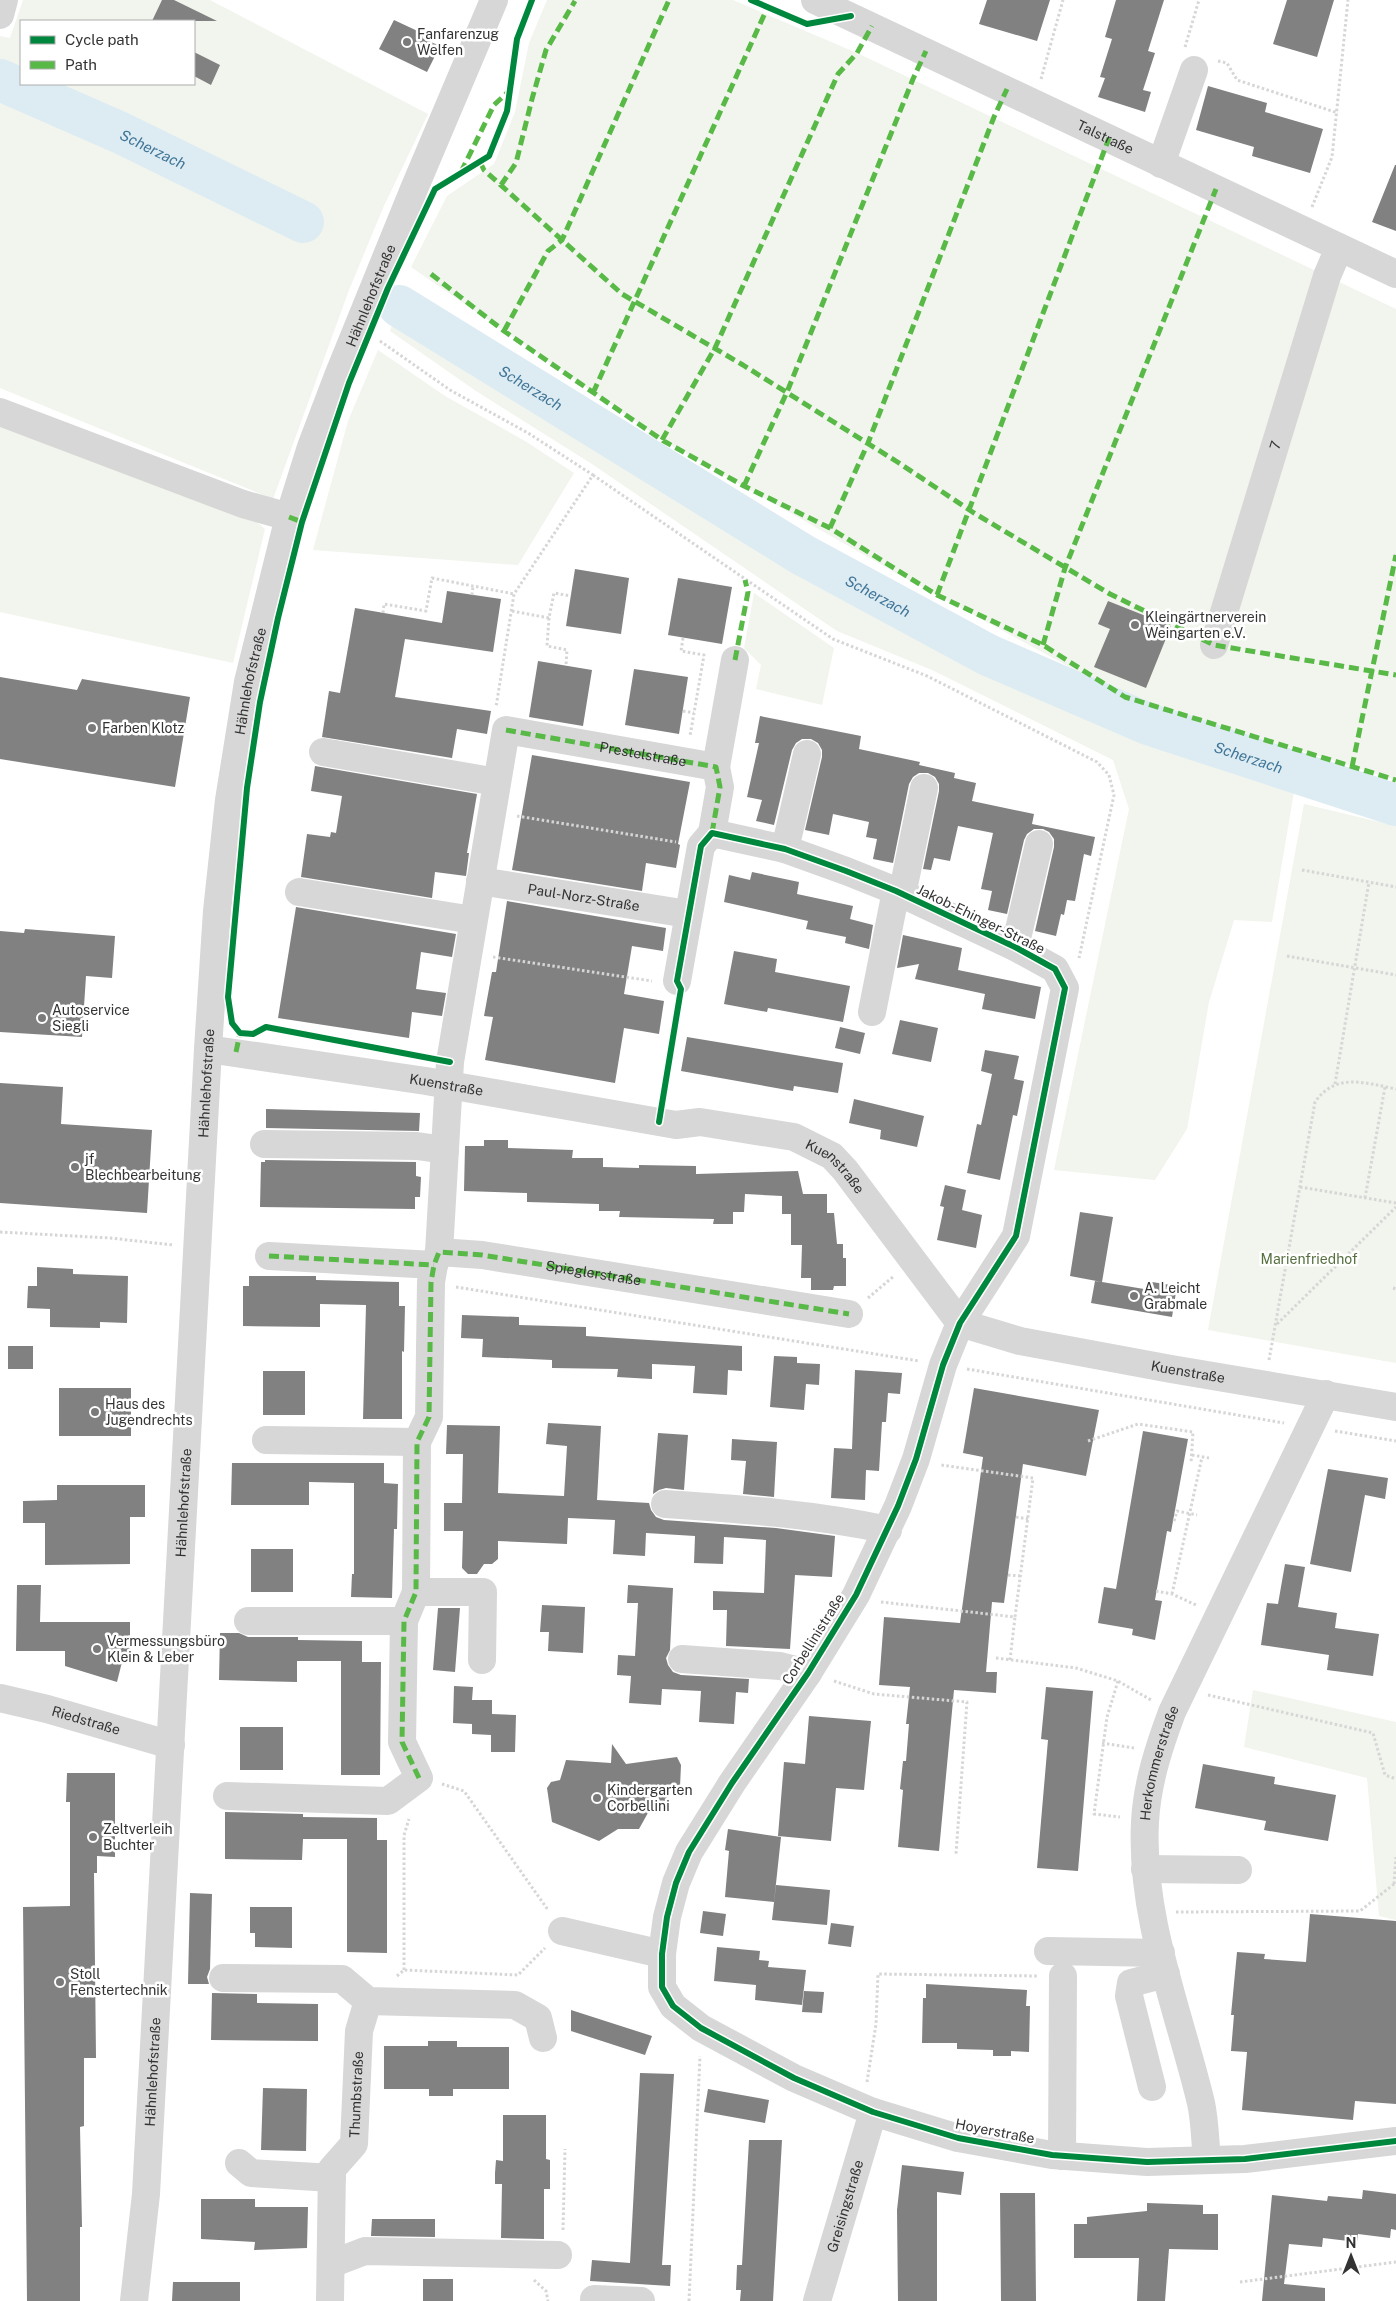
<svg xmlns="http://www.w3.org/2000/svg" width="1396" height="2301" viewBox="0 0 1396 2301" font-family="'Public Sans',sans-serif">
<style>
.green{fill:#f1f5ed;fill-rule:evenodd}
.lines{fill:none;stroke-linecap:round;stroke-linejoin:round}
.river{stroke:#ddebf3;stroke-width:42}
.building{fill:#818181}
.path{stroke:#d6d6d6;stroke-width:3;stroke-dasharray:2.5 2.5;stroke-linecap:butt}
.minor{stroke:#d7d7d7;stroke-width:28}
.quiet{stroke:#58b947;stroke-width:5;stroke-dasharray:10 5;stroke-linecap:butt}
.cycleway-casing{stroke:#fff;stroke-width:9}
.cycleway{stroke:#00873e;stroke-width:6}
.poi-dot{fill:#7a7a7a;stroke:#fff;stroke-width:2}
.labels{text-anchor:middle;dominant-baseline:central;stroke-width:5;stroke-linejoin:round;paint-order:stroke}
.poi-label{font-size:14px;fill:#333;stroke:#fff;text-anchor:start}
.street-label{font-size:14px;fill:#333;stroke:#fff}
.park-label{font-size:14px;fill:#56703f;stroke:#fff}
.water-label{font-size:15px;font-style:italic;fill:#3f7597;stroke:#fff}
</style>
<rect width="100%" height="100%" fill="#fff"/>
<path class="green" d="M23,0H210L428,114L383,208L349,290L273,499L0,388V36L10,38ZM21,21H194V84H21Z
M547,0H733L857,53L1396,309V780L1125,697L896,573L662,440L411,267L447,196L494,164L515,112L529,43Z
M402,294L729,509L1131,720L1297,774L1272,922L1234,920L1209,1002L1187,1129L1155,1180L1054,1170L1129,809L1113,760L932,670L837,631L592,464L476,391L390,331Z
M378,350L445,396L525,441L574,473L518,565L313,550L348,421Z
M0,425L253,519L265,529L233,663L0,612Z
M754,593L834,648L822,705L756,689L761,665L744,648Z
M1304,804L1396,826V1363L1208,1330Z
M1253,1690L1396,1722V1920L1379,1916L1367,1778L1244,1747Z"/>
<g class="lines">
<g class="river">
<path id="s1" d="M0,80L121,133L303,222"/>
<path id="s2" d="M399,306L803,555L988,655L1148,724L1396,805"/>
</g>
</g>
<path class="building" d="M162,0H174L217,21H152Z
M987,0H1050L1037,41L979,24Z
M1116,0H1164L1148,51L1155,53L1143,90L1151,92L1145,112L1098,97L1105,78L1100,77L1112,39L1105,37Z
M1287,0H1334L1317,57L1273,44Z
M394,20L424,34L422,38L440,46L427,72L379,49Z
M194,52L220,65L211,85L194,76Z
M1208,86L1267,103L1265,112L1323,129L1310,173L1252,156L1254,147L1196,130Z
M1395,165H1396V231L1372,222Z
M575,569L629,578L621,634L566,626Z
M678,578L732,587L722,644L668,635Z
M447,591L501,599L493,652L405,639L395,697L491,711L487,734L457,729L452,758L322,737L329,691L340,693L355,608L442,623Z
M1108,601L1171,626L1146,688L1094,667L1110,629L1098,624Z
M538,661L592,670L583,726L529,717Z
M634,669L688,677L679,734L625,725Z
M0,677L77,690L82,679L190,697L175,787L0,759Z
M760,716L861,736L859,749L920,762L919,765L955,773L954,778L976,783L972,801L1034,814L1032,824L1095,837L1091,856L1084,854L1075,901L1067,900L1064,915L1061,914L1056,936L1035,931L1054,847V839L1049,832L1043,829H1034L1027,834L1024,840L1007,914L988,910L992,891L981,889L993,833L958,826L950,861L934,858L931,870L923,869L939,791V784L935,777L928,773H919L913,777L909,784L893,863L873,859L877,839L866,837L869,822L833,814L829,835L805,830L822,757V750L818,743L811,739H802L796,743L792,750L774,825L756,821L762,800L747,797L759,743H755Z
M532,755L690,782L678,844L680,845L676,868L646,863L642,891L512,870Z
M315,766L477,794L467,853H469L466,876L435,872L432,898L301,877L307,834L330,837L331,832L336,833L342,796L311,791Z
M752,872L799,882L797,894L853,906L850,919L873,925L869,949L845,943L846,937L806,929L808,921L724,902L729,875L750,880Z
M507,901L666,928L663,951L632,946L624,994L664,1001L659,1034L624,1028L615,1083L485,1060L493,1017L484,1016L492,972H496Z
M296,907L456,934L452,957L421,952L416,989L446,993L442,1016L412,1012L409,1038L278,1018Z
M25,929L115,936L112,978L86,976L82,1037L0,1032V931L24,933Z
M903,935L962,948L958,970L1041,987L1035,1019L982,1009L985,994L915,979L919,964L897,968Z
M734,951L777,959L775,972L850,986L843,1022L768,1008L767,1012L724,1004Z
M900,1020L938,1028L931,1062L892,1054Z
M840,1027L865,1033L860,1054L835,1048Z
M687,1037L843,1063L838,1093L794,1086L793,1091L681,1071Z
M985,1050L1019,1056L1014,1079L1024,1081L1017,1116L1013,1115L1000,1180L967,1173L977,1124L981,1125L992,1074L981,1071Z
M0,1083L63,1087L61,1124L152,1130L147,1213L0,1203Z
M854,1099L924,1116L917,1147L880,1139L881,1130L849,1123Z
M266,1109L420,1113L419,1131L266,1128Z
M484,1140H508V1148L573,1150L572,1158H603V1167L639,1168V1165L696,1166V1174L798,1171L803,1194H827V1213H834L837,1244H843V1258H846V1286H834L833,1290H811V1278H801L802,1245H791V1214H782V1196L745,1194L744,1212H733V1224H713L714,1219L619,1217L620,1211H599V1204L527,1202V1193L464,1191L465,1146H484Z
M265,1160L416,1162V1176L421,1177L420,1197H415V1209L260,1207L261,1162H265Z
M945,1185L966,1190L962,1210L982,1215L976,1248L937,1240L944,1207L940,1206Z
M1080,1212L1113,1217L1102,1282L1150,1290L1152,1282L1177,1286L1172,1317L1091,1303L1095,1281L1102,1282L1070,1276Z
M37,1267L73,1269V1274L128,1276L127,1323L100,1322V1328L50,1327V1309L27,1308L28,1286H37Z
M249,1276H316V1280L399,1282V1306H405L404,1352L402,1351V1419H363L366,1305L320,1304V1327L243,1326V1286H249Z
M462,1315L519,1317V1325L586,1327V1336L742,1346V1371L728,1370L727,1395L693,1393L695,1366L652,1364V1379L617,1377L618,1369L552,1368V1360L482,1357L483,1339L461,1338Z
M8,1346H33V1369H8Z
M774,1356L797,1357V1363L820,1364L819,1385L806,1384L804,1410L770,1407Z
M855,1370L902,1373L900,1394L888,1393L886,1422H882L879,1471L866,1470L865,1500L831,1498L834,1448L852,1449Z
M263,1371H305V1415H263Z
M59,1388H131V1436H59Z
M974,1388L1099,1410L1086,1476L1023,1464L1004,1603L992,1602L986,1672H997L996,1693L954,1690L939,1851L898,1847L903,1790L900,1789L903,1761H906L909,1724H906L910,1687L879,1685L884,1617L960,1623L983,1457L963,1453Z
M548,1423L601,1426L597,1500L649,1503L651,1510L656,1517L664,1520L776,1528L835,1536L832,1577L795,1575L790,1649L726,1646L727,1610H713V1591L764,1593L766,1540L724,1537L723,1564L694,1563L695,1536L646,1533L645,1556L613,1554L615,1520L568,1518L567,1544L498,1541V1559L492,1564H484L477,1574H468L462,1568L463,1531H444V1503H462L463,1454H446L447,1425L500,1426L498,1493L564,1496L567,1446L546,1444Z
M1143,1431L1188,1439L1171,1532L1167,1531L1155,1600L1162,1601L1155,1640L1132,1635L1133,1629L1098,1623L1104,1587L1116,1589Z
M658,1433L688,1435L684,1490L666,1488L659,1490L653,1494Z
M732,1439L777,1442L774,1497L743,1494L746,1461L731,1460Z
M232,1463H384V1483L398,1484L397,1529H394L392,1598L351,1597L352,1574H354V1483L309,1482V1505H231Z
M1328,1469L1388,1478L1385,1499L1365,1495L1351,1572L1310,1564Z
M57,1485H145V1517H130V1564L45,1565V1523H23V1501L57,1500Z
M251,1549H293V1592H251Z
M1285,1564L1305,1567L1298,1607L1337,1613L1335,1628L1379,1634L1373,1676L1327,1670L1329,1655L1261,1645L1267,1603L1278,1604Z
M17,1585H41L40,1622H130V1655L124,1654L117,1682L65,1666V1651H16Z
M628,1585L673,1588L670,1650L666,1658L668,1665L673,1672L681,1675L749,1679L748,1693L736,1692L734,1724L699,1722L701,1691L662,1689L661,1705L629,1703L631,1676L617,1675L618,1655L635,1656L638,1603H627Z
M542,1605L585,1607L583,1653L548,1651L549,1632H540Z
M438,1608H460L455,1672L433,1670Z
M220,1633H239L248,1637H298V1640L362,1641V1662H381L380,1775H341V1661H297V1682L219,1680Z
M454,1686L473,1687L472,1700H492V1714L516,1715L515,1752H491V1735L472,1734V1724L453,1723Z
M1046,1687L1093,1691L1078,1871L1037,1868L1048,1740L1041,1739Z
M809,1716L871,1721L864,1790L836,1788L831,1841L778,1836L784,1762L805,1764Z
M240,1727H283V1770H240Z
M612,1744L626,1764L677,1757L681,1765L680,1787H672L665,1802H654L639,1829H618L599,1841L552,1822L547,1788L551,1782L560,1780L566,1760L611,1763Z
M1203,1764L1275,1777L1274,1784L1336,1795L1328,1841L1264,1830L1266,1821L1195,1808Z
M67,1773H115V1857L97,1856V1873H94L96,2058H84V2126L80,2127L82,2227H80V2301H27L23,1907L70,1906V1802H66Z
M225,1812L303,1814V1817L377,1818V1840H387V1953L347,1952V1839H303L302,1860L225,1859Z
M728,1829L781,1837L774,1902L725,1897L729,1851L725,1850Z
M776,1885L830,1890L827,1925L772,1920Z
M190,1893L212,1894L210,1969L207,1977L209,1984H188Z
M250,1907H292V1948L255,1947V1933H250Z
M703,1911L726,1914L723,1936L700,1933Z
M1310,1914L1396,1921V2104L1355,2101L1353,2120L1242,2110L1247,2052L1231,2051L1234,2015H1231L1237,1952L1265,1954L1264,1959L1306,1962Z
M831,1923L854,1926L851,1947L828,1944Z
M717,1947L760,1951L759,1960L769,1961L768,1967L806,1970L802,2005L755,2000L756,1985L714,1981Z
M926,1984L1027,1990L1026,2006H1030L1029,2052L1011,2051V2056H993V2050L957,2049V2043H922L923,1998H926Z
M804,1991L824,1992L822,2013L802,2012Z
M212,1993L257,1994V2003L318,2004V2041L211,2040Z
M571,2010L652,2036L645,2055L571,2031Z
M428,2041H457V2047H509V2089H453V2096H429V2089H384V2046H428Z
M640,2073L674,2074L662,2265H671L670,2286L590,2281L592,2260L630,2263Z
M263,2088L307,2089L306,2151L261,2150Z
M708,2089L769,2100L765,2123L704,2112Z
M503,2115H546V2159L550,2160V2189H544V2239L501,2238L502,2184H495V2173L496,2160L503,2161Z
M749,2140H782L773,2301H740L741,2290H736L737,2265H742Z
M902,2165L964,2172L961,2195L937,2192V2301H898L897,2210Z
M1363,2190L1396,2194V2230L1391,2229L1390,2238L1358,2234L1357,2242L1323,2238L1322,2247L1289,2244L1284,2284L1325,2288V2301H1262L1272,2195L1327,2201L1328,2196L1362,2199Z
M1000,2193H1035L1036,2301H1001Z
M201,2199H255V2207H308L307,2248L254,2250L255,2242L201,2239Z
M1147,2203L1203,2205V2214H1218V2250L1169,2249L1165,2301H1137L1139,2258H1074V2224H1087V2217L1147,2211Z
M372,2219H435V2237L371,2236Z
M423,2279H453V2301H423Z
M173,2282H240V2301H172Z"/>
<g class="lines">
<path class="path" d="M1185,47L1199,0
M1218,61L1227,63L1237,80L1338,113
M1041,79L1063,0
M1312,207L1332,157L1348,0
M380,341L450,390L528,433L593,475L514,594L496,707
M593,475L833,639L927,676L1097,762L1109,775L1114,795L1079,958
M472,595L473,586
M512,611L549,618L554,593L571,596
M383,613L384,604L426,611L432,578L514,594
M549,618L547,646L567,650L566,665
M683,638L681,651L704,655L690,736
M683,711L694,713
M517,816L676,842
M1302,870L1396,887
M1287,956L1396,975
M493,957L652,981
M1335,1084L1369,882
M1300,1187L1396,1203
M1365,1198L1385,1087
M0,1232L110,1238L173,1245
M456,1287L919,1361
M1393,1288L1396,1289
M868,1298L894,1276
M1277,1324L1396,1207
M1269,1360L1315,1102C1336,1072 1365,1083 1396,1089
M967,1369L1284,1423
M1335,1431L1396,1441
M1088,1441L1138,1424L1193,1432L1191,1463
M1192,1455L1209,1458
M1016,1517L1028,1519
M1174,1521L1177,1511L1197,1515
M1008,1575L1021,1576
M1156,1591L1172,1594L1196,1605
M1172,1594L1202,1457
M881,1602L1015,1617L1033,1478L941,1465
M996,1658L1076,1668L1118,1681L1151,1700
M1010,1660L1015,1617
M834,1681L874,1694L967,1702L956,1854
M1118,1681L1107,1717L1094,1814L1120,1817
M1208,1695L1373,1733L1385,1775L1396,1779
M1102,1743L1134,1748
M442,1784L464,1791L548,1910
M1394,1884L1396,1857
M1176,1912L1360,1911L1394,1884H1396
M404,1970V1835L409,1819
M397,1976L404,1970L518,1975L545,1948
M867,2082L876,2024L878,1974L1038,1976
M563,2230L565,2149
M534,2280L546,2291L548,2301
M1240,2282L1396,2262
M689,2301L700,2056"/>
<g class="minor">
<path id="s3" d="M815,0L1396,274"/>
<path d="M0,15L4,0"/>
<path d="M1161,164L1194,70"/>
<path d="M0,412L243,504L289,517"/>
<path id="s4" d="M1214,645L1327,276L1339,248"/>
<path d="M323,752L497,782"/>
<path d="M716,767L735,660"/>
<path d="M785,849L807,754"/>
<path id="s5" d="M480,881L688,914"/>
<path d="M299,892L473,920"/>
<path d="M902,895L924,788"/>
<path d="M1015,947L1039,844"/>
<path d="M677,981L701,846L712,833L785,849L846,871L896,891L1015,947L1055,969L1065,988L1016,1236L960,1323L943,1365L916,1459L898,1506L856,1595L808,1673L732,1783L689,1852L676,1883L667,1917L662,1954V1987L673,2006L701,2028L794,2078L873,2112L958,2138L1052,2155L1147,2162L1245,2159L1396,2141"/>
<path d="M872,1012L896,891"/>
<path id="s6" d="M208,1049L426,1081L676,1125L700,1122L794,1137L832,1156L845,1170L960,1323L1020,1341L1171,1369L1396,1407"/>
<path d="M264,1144L417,1146L445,1150"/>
<path id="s7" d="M439,1252L482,1255L849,1314"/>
<path d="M269,1256L434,1265"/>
<path d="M266,1440L417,1442"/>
<path d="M665,1504C740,1509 815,1514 888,1530"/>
<path d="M416,1592H483L482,1660"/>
<path d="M248,1621H404"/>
<path d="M682,1659L780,1666L808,1673"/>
<path id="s8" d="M0,1698L47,1709L171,1745"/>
<path id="s9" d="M227,1796L388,1801L419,1778L402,1742L404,1621L416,1592L417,1442L429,1417L431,1282L434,1265L439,1252L450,1062L506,730L716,767L720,787L712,833"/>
<path d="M1145,1869L1238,1870"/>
<path d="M562,1931L662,1954"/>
<path d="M1048,1951L1161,1953"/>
<path d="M223,1978L342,1979L368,2001L515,2005L538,2018L543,2038"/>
<path d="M1152,2087L1129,1996L1131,1983L1166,1974"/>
<path d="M1062,2156L1063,1976"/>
<path id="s10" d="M1207,2160C1205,2141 1205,2121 1201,2103C1179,2011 1140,1918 1145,1822C1147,1783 1159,1747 1172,1712L1326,1394"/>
<path d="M239,2163L251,2173L332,2178"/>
<path d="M331,2264L365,2251L558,2255"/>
<path d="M594,2299L641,2301"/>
<path id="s11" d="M134,2301L146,2194L208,1049L217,911L229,800L248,682L289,517L311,447L338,376L414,189L494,0"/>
<path id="s12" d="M330,2301L332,2169L354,2144L359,2031L368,2001"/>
<path id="s13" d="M817,2301L873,2112"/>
</g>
<path class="quiet" d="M480,162L484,170L622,294L743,365L899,463L974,513L1110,594L1214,645L1396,675
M461,172L494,105L509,91
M501,185L516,163L532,99L546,50L575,1
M431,274L504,331L662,440L744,486L830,528L937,595L1043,645L1125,697L1396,780
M504,331L548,251L562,240L669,0
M593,393L765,13
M662,440L715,348L838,74L857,53L872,26
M744,486L787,392L913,79L926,51
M289,517L302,522
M830,528L868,443L994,117L1007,89
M937,595L1109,138
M1043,645L1065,568L1216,189
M735,660L748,592L745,580
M506,730L716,767L720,787L712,833
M1352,767L1396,555
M236,1052L240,1033
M269,1256L434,1265
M419,1778L402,1742L404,1621L416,1592L417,1442L429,1417L431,1282L434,1265L439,1252L482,1255L849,1314"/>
<defs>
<path id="cycleway" d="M751,0L807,24L851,16
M450,1062L266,1027L253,1034L240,1033L232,1023L228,997L247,788L260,702L278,618L302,522L349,383L388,288L435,189L489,156L507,111L517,39L532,0
M659,1122L681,989L677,981L701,846L712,833L785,849L846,871L896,891L1015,947L1055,969L1065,988L1016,1236L960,1323L943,1365L916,1459L898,1506L856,1595L808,1673L732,1783L689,1852L676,1883L667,1917L662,1954V1987L673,2006L701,2028L794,2078L873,2112L958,2138L1052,2155L1147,2162L1245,2159L1396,2141"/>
</defs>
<use href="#cycleway" class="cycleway-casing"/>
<use href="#cycleway" class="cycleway"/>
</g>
<g class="poi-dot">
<circle cx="407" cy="42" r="5"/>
<circle cx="1135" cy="625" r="5"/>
<circle cx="92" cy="728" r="5"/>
<circle cx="42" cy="1018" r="5"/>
<circle cx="75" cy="1167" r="5"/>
<circle cx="1134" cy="1296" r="5"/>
<circle cx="95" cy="1412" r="5"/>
<circle cx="97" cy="1649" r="5"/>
<circle cx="597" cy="1798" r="5"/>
<circle cx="93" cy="1837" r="5"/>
<circle cx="60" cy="1982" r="5"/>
</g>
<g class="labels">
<g class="poi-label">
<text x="417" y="34">Fanfarenzug<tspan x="417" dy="16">Welfen</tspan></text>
<text x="1145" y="617">Kleingärtnerverein<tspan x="1145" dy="16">Weingarten e.V.</tspan></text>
<text x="102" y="728">Farben Klotz</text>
<text x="52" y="1010">Autoservice<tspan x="52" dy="16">Siegli</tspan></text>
<text x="85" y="1159">jf<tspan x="85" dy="16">Blechbearbeitung</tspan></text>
<text x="1144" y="1288">A. Leicht<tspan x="1144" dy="16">Grabmale</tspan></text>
<text x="105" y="1404">Haus des<tspan x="105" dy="16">Jugendrechts</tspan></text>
<text x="107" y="1641">Vermessungsbüro<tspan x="107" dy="16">Klein &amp; Leber</tspan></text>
<text x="607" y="1790">Kindergarten<tspan x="607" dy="16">Corbellini</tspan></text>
<text x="103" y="1829">Zeltverleih<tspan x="103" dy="16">Buchter</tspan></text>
<text x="70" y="1974">Stoll<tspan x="70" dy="16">Fenstertechnik</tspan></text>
</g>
<g class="street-label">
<text stroke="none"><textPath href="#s3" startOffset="321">Talstraße</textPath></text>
<text stroke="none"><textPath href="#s11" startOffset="2030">Hähnlehofstraße</textPath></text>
<text stroke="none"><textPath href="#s4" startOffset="209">7</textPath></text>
<text stroke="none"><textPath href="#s11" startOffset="1625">Hähnlehofstraße</textPath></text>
<text stroke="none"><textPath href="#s9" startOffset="1402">Prestelstraße</textPath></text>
<text stroke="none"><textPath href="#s5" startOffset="105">Paul-Norz-Straße</textPath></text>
<text transform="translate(981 919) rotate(26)">Jakob-Ehinger-Straße</text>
<text stroke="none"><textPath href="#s11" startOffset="1220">Hähnlehofstraße</textPath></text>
<text stroke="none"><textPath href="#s6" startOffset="241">Kuenstraße</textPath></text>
<text stroke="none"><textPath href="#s6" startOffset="645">Kuenstraße</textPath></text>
<text stroke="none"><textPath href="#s7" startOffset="156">Spieglerstraße</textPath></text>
<text stroke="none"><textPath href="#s6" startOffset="1080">Kuenstraße</textPath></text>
<text stroke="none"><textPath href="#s11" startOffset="800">Hähnlehofstraße</textPath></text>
<text transform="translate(813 1639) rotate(-58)">Corbellinistraße</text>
<text stroke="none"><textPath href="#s8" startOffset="89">Riedstraße</textPath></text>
<text stroke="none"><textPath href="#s10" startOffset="406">Herkommerstraße</textPath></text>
<text stroke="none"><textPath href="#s11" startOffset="230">Hähnlehofstraße</textPath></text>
<text stroke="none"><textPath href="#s12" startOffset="215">Thumbstraße</textPath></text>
<text transform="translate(995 2131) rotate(11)">Hoyerstraße</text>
<text stroke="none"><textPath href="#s13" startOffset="99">Greisingstraße</textPath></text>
</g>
<g class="park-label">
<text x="1309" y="1259">Marienfriedhof</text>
</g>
<g class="water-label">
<text stroke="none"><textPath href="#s1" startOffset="168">Scherzach</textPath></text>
<text stroke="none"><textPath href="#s2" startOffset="155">Scherzach</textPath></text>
<text stroke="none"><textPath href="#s2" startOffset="560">Scherzach</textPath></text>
<text stroke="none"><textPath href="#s2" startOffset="965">Scherzach</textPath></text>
</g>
</g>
<rect x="20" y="20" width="175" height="65" fill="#ffffff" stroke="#adadad"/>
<rect x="30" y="36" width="25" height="8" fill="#00873e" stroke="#adadad"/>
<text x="65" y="45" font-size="15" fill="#333333">Cycle path</text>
<rect x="30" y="61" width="25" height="8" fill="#58b947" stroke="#adadad"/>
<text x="65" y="70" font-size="15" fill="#333333">Path</text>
<g transform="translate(1351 2256)" stroke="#ffffff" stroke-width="4" paint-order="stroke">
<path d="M0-4L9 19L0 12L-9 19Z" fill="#333333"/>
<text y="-8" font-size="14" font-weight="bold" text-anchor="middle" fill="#333333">N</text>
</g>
</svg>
